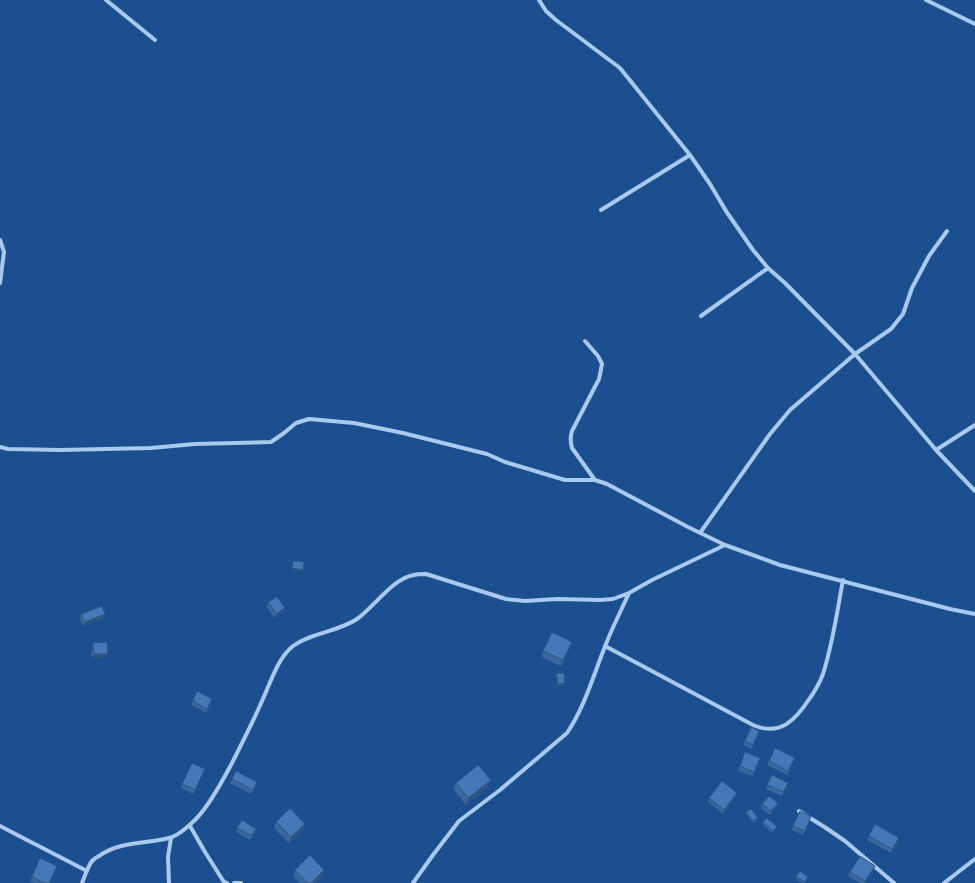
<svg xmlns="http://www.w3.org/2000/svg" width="975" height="883" viewBox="0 0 975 883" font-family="Ubuntu,sans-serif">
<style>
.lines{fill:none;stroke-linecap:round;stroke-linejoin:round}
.minor{stroke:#a9c9ee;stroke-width:4}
.wall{fill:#3a679d}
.shaded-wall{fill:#305480}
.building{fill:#4478b7;stroke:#305480}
</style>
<rect width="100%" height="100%" fill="#1b4f8f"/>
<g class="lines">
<path class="minor" d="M106,0L155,40
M539,0L546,11L556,20L620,68L690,155L710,184L726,211L753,250L768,268L785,283L855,354L936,450L975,491
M926,0L975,24
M601,210L690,155
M0,240L4,252L0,283
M701,316L768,268
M585,341L598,356L602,364L599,379L572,431C570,437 570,441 572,448L595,480
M0,447L8,449L60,450L151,448L195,444L271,442L284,433L296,423L309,419L354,423L403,433L487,454L505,462L565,480H595L607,484L688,527L725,545L750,554L780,565L950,609L975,614
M936,450L975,425
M700,533L770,434L790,410L855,354L891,329L903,314L912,288L929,256L947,231
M605,646L753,725C781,737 796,719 810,698C815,691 820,682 823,674C833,643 837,612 843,580
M799,811L826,828L845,841L894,883
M0,826L87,871
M190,826L205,852L224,882L227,883
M82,883C85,876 87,868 92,861C94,859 97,857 99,856C120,841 146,844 169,838C179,836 196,820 202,812C214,797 223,780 232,763C242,743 253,722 262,701C271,682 277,659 293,646C312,632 338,632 357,619C374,607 393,578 414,575C418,574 422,574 426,574L506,599L525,601L557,599L601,600L613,599L629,593L652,580L725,545
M169,883L168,857L171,838
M234,883H241
M413,883L433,855L459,821L500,790L567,733C584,708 593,677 604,649C611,630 621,611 629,593
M944,883L975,859"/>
</g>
<path class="wall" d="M268,602L283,612L274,618L267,607Z
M81,614H105L104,618L83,626L80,618Z
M572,642L561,666L541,657L543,651Z
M93,643L106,658H92V647Z
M557,673L564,685L557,686L556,675Z
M193,701L211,703L206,713L191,705Z
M759,731L752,749L743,745L745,741Z
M745,752L760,758L753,776L738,771Z
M769,761L793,762L787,775L767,765Z
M205,769L193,794L181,788L182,784Z
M232,779L255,786L251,794L230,783Z
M456,783L488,786L466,805L453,789Z
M788,783L782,796L766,789L767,785Z
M737,793L735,797L723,814L708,802L709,798Z
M778,803L776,807L770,815L761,808L762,804Z
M746,812L758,818L757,820L753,823L746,814Z
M810,820L803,835L792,830L793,826Z
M276,822L305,824L303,830L289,843L274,828Z
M763,822L776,829L772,833L763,824Z
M237,828L256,829L255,833L250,840L236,832Z
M869,836L898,842L891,853L867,840Z
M57,866L49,883H34L30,881L32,877Z
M295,870L322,876L315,883H300L293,876Z
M874,870L865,883H860L848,876L850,872Z
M796,877H808L804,883H802L796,879Z"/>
<path class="shaded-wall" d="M292,568L303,570V572L291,570Z
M285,608L283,612L274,618L276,614Z
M105,614L104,618L83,626L85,622Z
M572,642L570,648L561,666L563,660Z
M94,654H108L106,658H92Z
M565,683L564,685L557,686L558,684Z
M491,780L488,786L466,805L468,798Z
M737,793L735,797L723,814L724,810Z
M778,803L776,807L770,815L771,811Z
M305,824L303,830L289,843L291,837Z
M256,829L255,833L250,840L252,836Z
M899,838L898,842L891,853L892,849Z
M875,866L874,870L865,883H864Z
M324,870L322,876L315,883H311Z"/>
<path class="building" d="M293,561L304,562L303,570L292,568Z
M277,597L285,608L276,614L268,602Z
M102,606L105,614L85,622L81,614Z
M552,632L572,642L563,660L543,651Z
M107,642L108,654H94L93,643Z
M557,673H564L565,683L558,684Z
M197,691L212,699L207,709L193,701Z
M751,727L759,731L753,745L745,741Z
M775,748L795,758L788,771L769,761Z
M745,752L760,758L754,772L740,766Z
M192,763L205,769L195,790L182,784Z
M478,765L491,780L468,798L456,783Z
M236,771L257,782L253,790L232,779Z
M772,775L788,783L783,792L767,785Z
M722,781L737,793L724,810L709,798Z
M769,796L778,803L771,811L762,804Z
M290,808L305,824L291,837L276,822Z
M751,809L758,818L753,821L746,812Z
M800,811L811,816L805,831L793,826Z
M767,818L777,827L773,831L763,822Z
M242,820L256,829L252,836L237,828Z
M875,824L899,838L892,849L869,836Z
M310,855L324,870L311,883H308L295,870Z
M860,856L875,866L865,881L850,872Z
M40,858L57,866L49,883H44L32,877Z
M800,871L808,877L805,882L796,877Z"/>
</svg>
